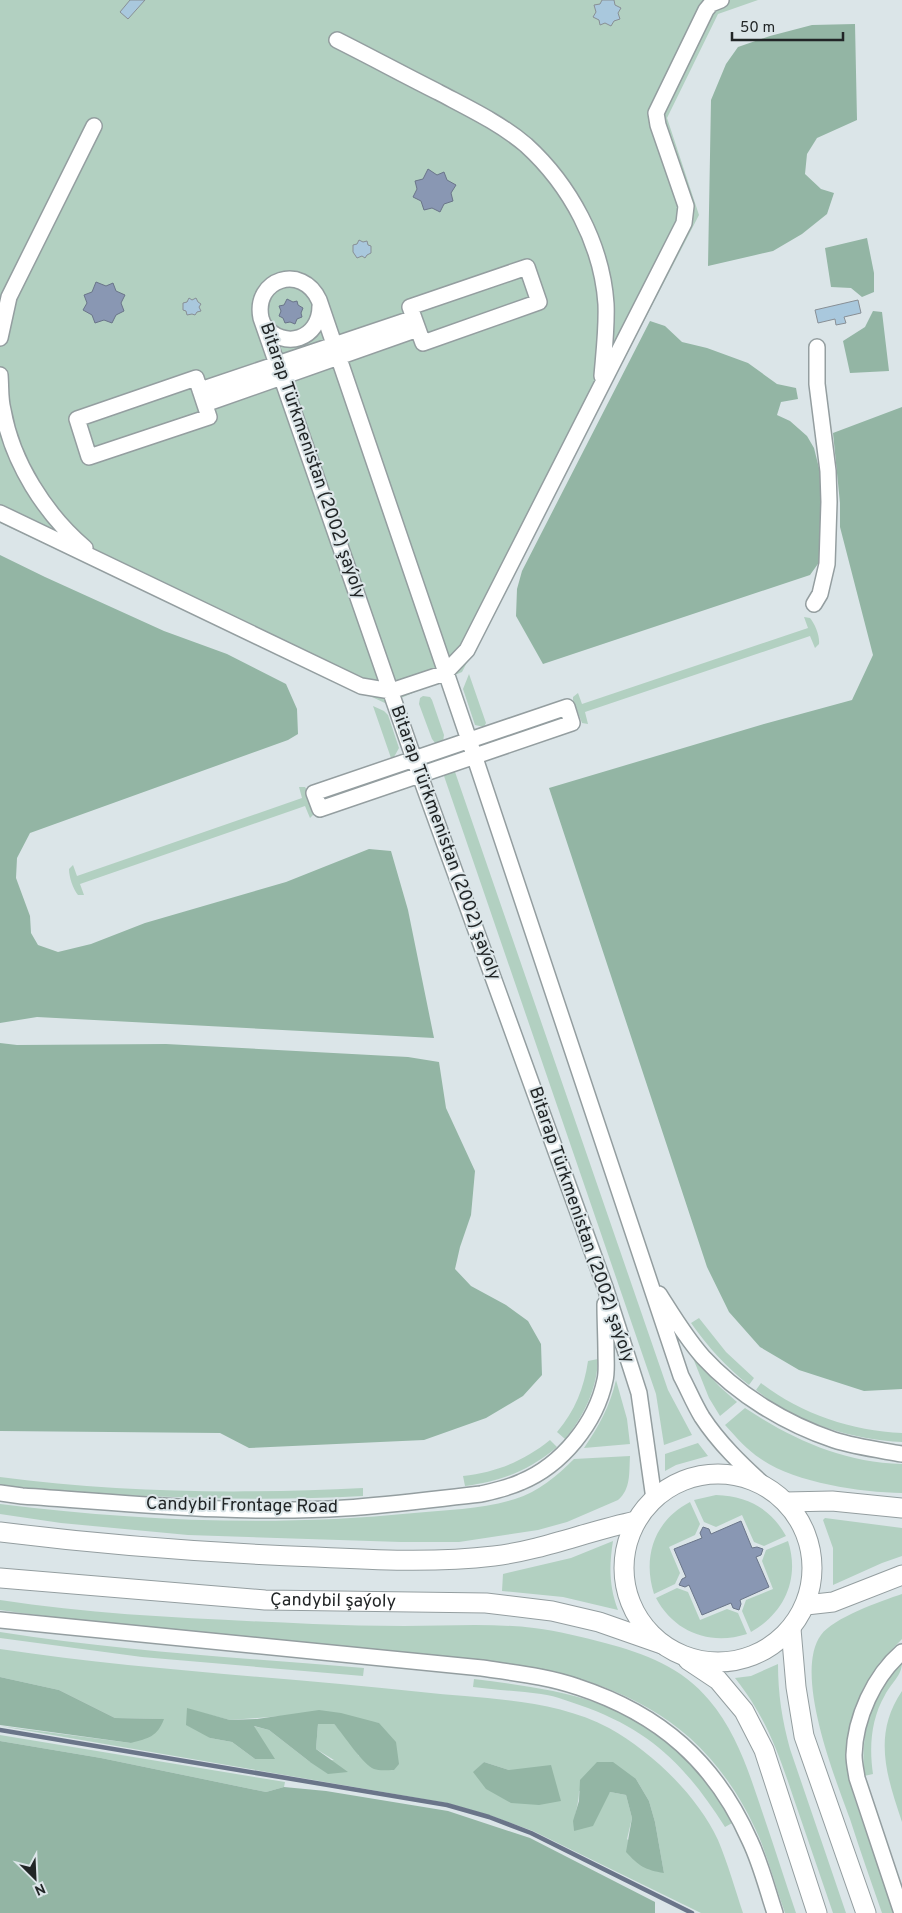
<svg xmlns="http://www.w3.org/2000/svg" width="902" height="1913" viewBox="0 0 902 1913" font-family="Overpass,sans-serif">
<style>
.green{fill:#b2d0c1;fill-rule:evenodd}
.forest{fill:#93b5a4}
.water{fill:#8997b3;stroke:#6a7589}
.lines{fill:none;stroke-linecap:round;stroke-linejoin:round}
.stream{stroke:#6a7589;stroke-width:4.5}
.building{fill:#a9c8dd;stroke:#888f95}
.minor-casing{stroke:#949ea0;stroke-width:18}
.major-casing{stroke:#949ea0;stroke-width:21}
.minor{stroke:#fff;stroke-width:15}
.major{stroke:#fff;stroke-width:19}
.labels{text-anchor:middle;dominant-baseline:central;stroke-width:4;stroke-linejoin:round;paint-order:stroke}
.street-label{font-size:18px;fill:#212526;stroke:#dbe5e8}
</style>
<rect width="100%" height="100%" fill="#dbe5e8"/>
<path class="green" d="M0,0H758L718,14L667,118L699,215L462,672L387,704L0,523Z
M804,617L810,618C815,624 820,636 819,644L815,648L810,636L585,712L588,724L582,723L573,700V697L578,693L582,704L808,628Z
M469,674L486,723L484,727L475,725L463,689Z
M423,696L430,697L432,700L444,735L443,742L436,744L432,739L419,704L420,698Z
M373,706L384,711L388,715L399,748L394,757L391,758Z
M454,769L668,1390L692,1435L664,1445L656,1394L444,776V772Z
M299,787H305L307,790L314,814L310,818L305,806L80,884L84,895H78C73,889 69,877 69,869L73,865L77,876L302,798Z
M699,1318L726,1352L754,1378L749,1385C726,1367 708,1347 691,1323Z
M693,1358L720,1387L737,1402L720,1416L709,1398Z
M598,1359C597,1389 584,1416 565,1439L557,1432C575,1411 584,1388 588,1361Z
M616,1380L627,1419L630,1444L584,1448C599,1426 610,1406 616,1380Z
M761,1383C801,1414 852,1431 902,1433V1442C850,1439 797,1423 756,1390Z
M745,1408C794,1440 842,1462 902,1464V1493C860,1492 796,1483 761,1459C747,1450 736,1437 725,1425Z
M550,1440L557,1447C528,1471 502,1481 465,1486L463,1476C497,1472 524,1461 550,1440Z
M698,1443L708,1456L676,1465L665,1471V1454Z
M630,1456C629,1473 631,1489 618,1500L567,1522L538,1530L459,1542H401L188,1535L61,1523L0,1514V1504C137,1521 277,1527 414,1513C447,1510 483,1509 515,1499C538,1492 557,1476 574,1459Z
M0,1477C118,1493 244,1494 363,1488V1496C290,1500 218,1499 145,1496C96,1494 48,1491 0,1485Z
M716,1495C748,1496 771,1509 786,1536L764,1546L754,1542L742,1515L716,1527L704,1522L694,1500Z
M690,1502L700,1524L695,1535L669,1547L680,1573L675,1584L654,1594C642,1556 655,1520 690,1502Z
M825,1518L902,1528V1556L882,1563L833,1585V1548L823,1520Z
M613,1541C609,1566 609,1586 618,1610L563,1597L502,1591L503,1574L571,1558Z
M788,1541C800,1578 785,1613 751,1632L742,1611L746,1600L773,1589L762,1561L766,1550Z
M677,1588L688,1592L700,1620L727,1609L738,1613L747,1634C710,1646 674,1632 656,1598Z
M902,1594V1639L880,1662L864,1687L854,1709L848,1746L853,1794L894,1913H882C871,1882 860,1850 850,1819C835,1778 793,1673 821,1635C833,1618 881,1601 902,1594Z
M0,1600C103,1616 209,1619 313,1624C343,1625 374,1626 404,1626C447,1626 491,1623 534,1628C559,1631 582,1637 605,1643C644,1653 683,1668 709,1700C738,1734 750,1776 764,1817C775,1849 785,1881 796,1913H785C776,1888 769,1861 759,1837C743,1800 720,1765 690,1738C616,1672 517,1663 422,1654C373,1650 324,1646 275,1641C190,1633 105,1623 21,1613L0,1610Z
M0,1632C120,1651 243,1658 364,1668L363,1676L142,1657L0,1638Z
M0,1649C140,1670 281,1677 421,1692C483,1699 553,1698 609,1728C652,1752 697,1795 718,1840C728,1864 735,1889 743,1913H701L533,1831L489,1815L447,1803L0,1726L131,1743L163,1719L115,1718L59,1690L0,1677ZM187,1709L230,1720L282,1716L379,1723L359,1756L349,1740L334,1724H318L316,1749L334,1760L310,1762L269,1730L253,1726L274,1759H255L232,1742L210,1738ZM484,1762L509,1770L474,1772ZM636,1779L649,1801L655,1822L664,1873L627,1839L632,1818L626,1795L610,1792L574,1831C573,1817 579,1805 579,1791Z
M902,1662C902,1676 891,1683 885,1695C871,1719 869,1747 873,1774L864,1776C861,1730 870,1697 902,1662Z
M778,1664C778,1694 782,1720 790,1749L846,1913H833C821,1878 809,1843 797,1808C780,1758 769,1721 735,1678L751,1676Z
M474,1679C546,1688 619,1697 676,1747C700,1768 718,1796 734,1822L725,1827C688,1769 654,1733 588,1708C573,1703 557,1696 541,1694C519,1691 495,1690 473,1687Z
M902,1691V1822C887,1777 872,1735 902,1691Z
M0,1735L285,1782L284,1787L266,1792L101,1758L0,1741Z"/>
<path class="forest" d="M855,24L857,120L817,138L807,154L805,174L821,189L834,193L827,214L802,234L773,251L708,266L711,100L726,64L738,47L770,36L812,25Z
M867,238L874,273V292L862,297L851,288L831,287L825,248Z
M873,311L882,312L889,371L850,373L843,341L865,327Z
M650,321L665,326L682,342L707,348L748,363L777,384L796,388L798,399L781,402L777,415L790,421L807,436L814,448L820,472L822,520L820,561L810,575L543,664L516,616L517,589L522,571Z
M902,407V1389L864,1391L799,1370L760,1347L729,1312L707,1267L549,788L764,724L852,700L873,655L840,527V503L833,433Z
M0,555L45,577L164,631L227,654L286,684L297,709L298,734L288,740L30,833L17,858L16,878L30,916L31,933L38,945L58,952L91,944L145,923L286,882L369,849L391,851L408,910L434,1038L37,1017L0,1023Z
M0,1043L17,1045L166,1044L408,1057L439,1062L446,1108L475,1171L471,1215L460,1247L455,1269L471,1286L506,1305L528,1321L541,1344L542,1375L523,1396L486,1418L424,1440L249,1448L220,1433L0,1431Z
M0,1677L59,1690L115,1718L164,1719C157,1737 149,1738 131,1743L0,1725Z
M187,1708L230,1720L257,1719L319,1710L341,1713L379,1723L396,1742L399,1764L394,1770C388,1770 379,1771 374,1769C364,1766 343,1734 334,1724H318L316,1749L348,1772L328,1774L310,1762L269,1730L254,1726L275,1759H255L232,1742L210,1738L186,1725Z
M0,1741L101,1758L266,1792L284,1787L326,1791L448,1811L530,1838L655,1902V1913H0Z
M484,1762L509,1770L551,1765L561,1801L539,1805L511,1803L486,1789L473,1772Z
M597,1762H613L636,1779L649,1801L655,1822L664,1873C645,1870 639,1866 626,1852L632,1818L626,1795L610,1792L593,1826L574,1831L573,1821L579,1801L580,1780Z"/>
<path class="water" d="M428,169L437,175L444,172L447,180L456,185L451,193L453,201L444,204L440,212L432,208L424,210L421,201L413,197L417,189L415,181L423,179Z
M96,282L106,286L113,283L116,291L125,295L121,303L124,311L116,315L112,323L104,320L95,323L92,315L83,310L87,303L84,295L92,292Z
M287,299L293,302L297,301L298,305L303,308L301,313L302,317L297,319L295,324L290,322L285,323L283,318L279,316L281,311L279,306L284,305Z
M741,1521L752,1548L757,1547L763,1549L761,1555L756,1557L769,1587L740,1600L741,1604L739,1610L733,1608L731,1603L702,1615L689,1585L685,1587L679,1585L682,1579L686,1577L674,1549L702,1538L700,1533L703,1527L709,1529L711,1534Z"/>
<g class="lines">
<path class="stream" d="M0,1730L447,1805L489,1817L531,1833L692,1913"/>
</g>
<path class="building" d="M130,0H145L128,19L120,12Z
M602,0H614L615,5L621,8L618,13L620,19L614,21L611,26L605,23L600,25L599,20L593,17L596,12L594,5L600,4Z
M359,240L363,242L367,241L368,245L371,246V253L367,255L365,258L362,256L357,258L353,252V245L357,244Z
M189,298L192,300L196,298L198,302L201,304L199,307L201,311L197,312L195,315L192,314L187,315L186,311L183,310V303L187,302Z
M858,300L861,313L844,317L846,323L836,325L835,319L818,323L815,310Z"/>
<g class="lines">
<defs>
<path id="minor" d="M337,40C371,57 404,75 438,92C468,108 500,123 526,145C570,185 602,244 606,304C607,328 604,352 602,376
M527,267L539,302L423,343L410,307Z
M264,325C284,351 320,339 320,306
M0,338L9,297L94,126
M0,375C1,387 0,399 3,410C12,462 45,514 85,548
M196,378L209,417L89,457L77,419Z
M200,390L414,318
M205,404L418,329
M0,513L361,686L391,691L445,673L467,650L684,223L686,206L658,125L656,113L706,10L711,4L721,0
M814,604L820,594L827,564L829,502L828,471L817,384V347
M567,707L572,723L320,809L314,793Z
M659,1294C673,1316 686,1338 703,1357C738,1395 786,1424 834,1440C856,1447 880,1450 902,1454
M0,1493L22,1496C129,1503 238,1515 345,1508C390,1505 435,1499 481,1494C494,1491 508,1488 521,1482C562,1465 596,1423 605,1380C607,1372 606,1362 606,1353C606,1337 605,1320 605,1304
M654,1499L639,1393L605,1287L414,759L261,318C253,279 302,263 319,300L469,740L681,1376C688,1389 694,1404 702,1417C719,1443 741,1464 764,1485
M0,1620L482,1668C514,1673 547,1676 578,1687C660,1714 715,1762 750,1841C761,1864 767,1889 775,1913
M902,1913L857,1778C856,1771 854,1763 854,1755C855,1718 874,1676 902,1652"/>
<g id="major">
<circle cx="718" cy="1568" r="94"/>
<path d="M786,1502L832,1501L902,1508"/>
<path d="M0,1532C105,1545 210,1553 316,1557C375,1560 435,1563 494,1556C543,1550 588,1531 636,1521"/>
<path id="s1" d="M0,1578L265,1600L486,1603L552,1611L599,1622L662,1644"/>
<path d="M806,1605L833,1602L902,1575"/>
<path d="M791,1629L796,1687L804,1736L866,1913"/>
<path d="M688,1660L718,1680L744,1711L764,1750L817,1913"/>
</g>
</defs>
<use href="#minor" class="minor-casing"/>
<use href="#major" class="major-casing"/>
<use href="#minor" class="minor"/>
<use href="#major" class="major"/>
</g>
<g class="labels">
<g class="street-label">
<text transform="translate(312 461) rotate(71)">Bitarap Türkmenistan (2002) şaýoly</text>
<text transform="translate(445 843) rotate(70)">Bitarap Türkmenistan (2002) şaýoly</text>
<text transform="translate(581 1225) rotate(71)">Bitarap Türkmenistan (2002) şaýoly</text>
<text transform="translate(242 1506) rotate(1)">Candybil Frontage Road</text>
<text stroke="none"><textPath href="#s1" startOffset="334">Çandybil şaýoly</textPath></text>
</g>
</g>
<g transform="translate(35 1878) rotate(156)" stroke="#dbe5e8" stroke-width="4" paint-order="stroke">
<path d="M0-4L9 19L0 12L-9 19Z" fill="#212526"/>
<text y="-8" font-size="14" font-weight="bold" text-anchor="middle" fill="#212526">N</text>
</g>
<path d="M732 32v8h111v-8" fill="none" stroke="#212526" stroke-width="2.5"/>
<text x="740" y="32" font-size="15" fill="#212526" stroke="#dbe5e8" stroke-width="4" paint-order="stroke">50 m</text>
</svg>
